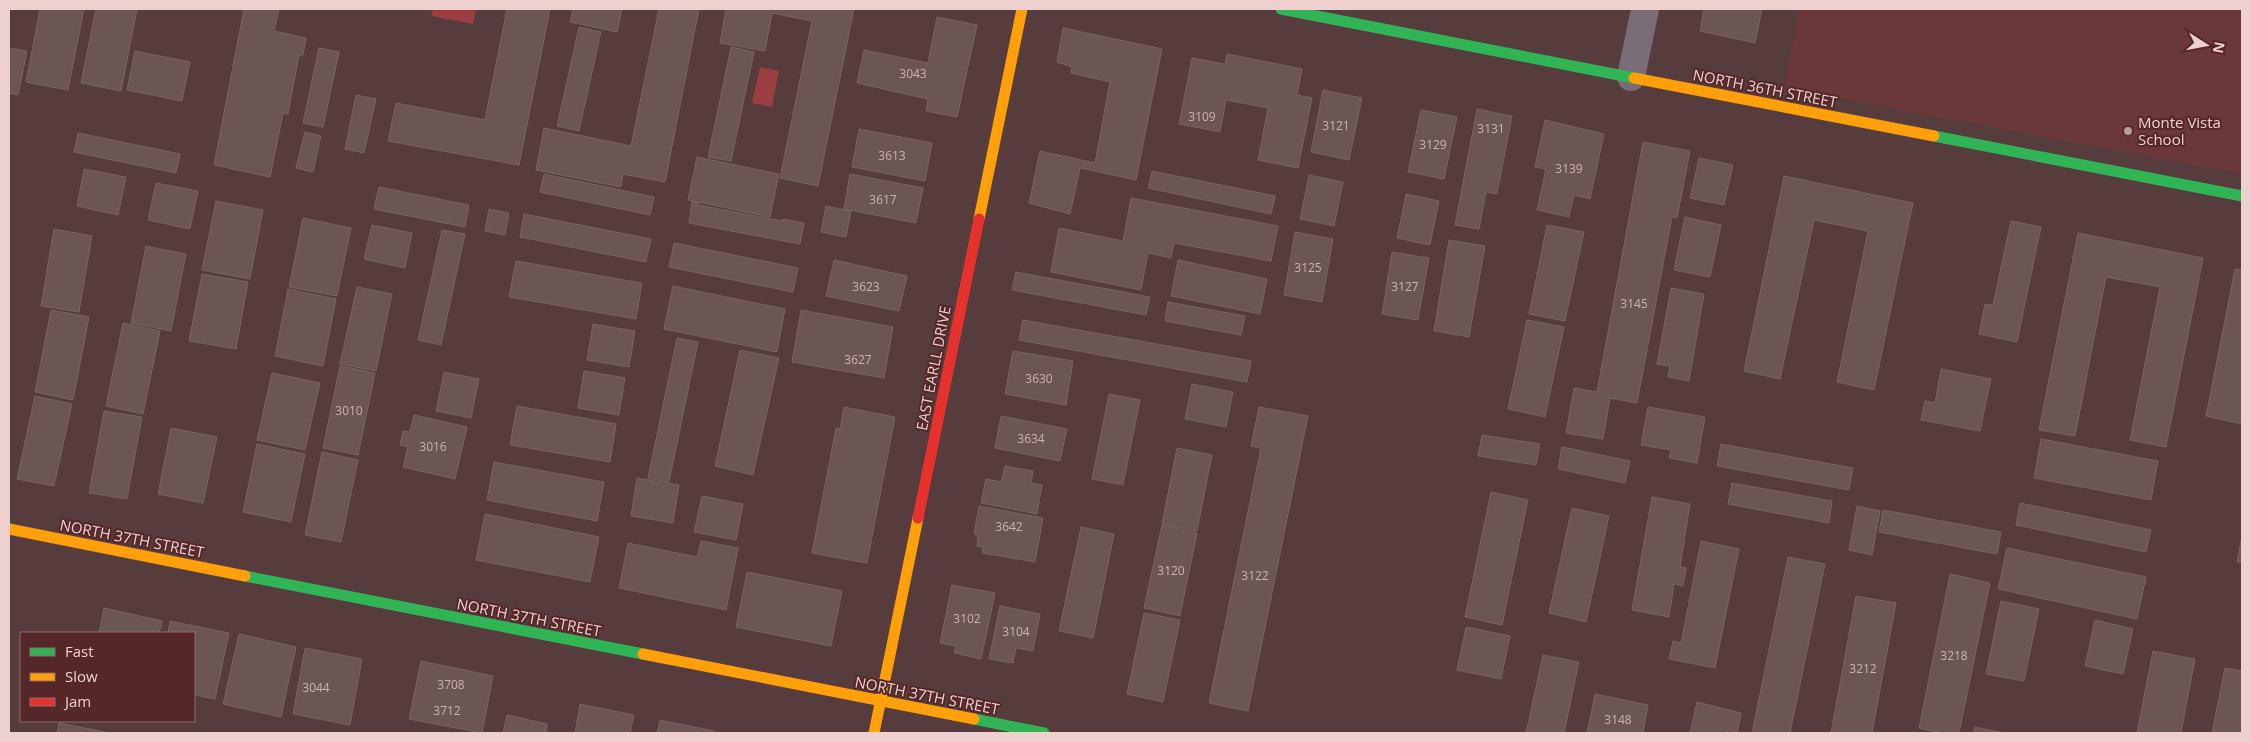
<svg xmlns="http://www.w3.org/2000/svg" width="2251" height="742" viewBox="0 0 2251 742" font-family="'Open Sans',sans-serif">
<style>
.built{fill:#6b3839}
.water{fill:#9b3d41}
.building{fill:#6c5653;stroke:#7a6360}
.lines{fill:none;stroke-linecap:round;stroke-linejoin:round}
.street{stroke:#796c77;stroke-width:28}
.fast{stroke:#30b455;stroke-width:11}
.slow{stroke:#ff9f0a;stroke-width:11}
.jam{stroke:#e5322d;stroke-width:11}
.poi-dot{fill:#b99c9c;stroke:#552728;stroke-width:2}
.labels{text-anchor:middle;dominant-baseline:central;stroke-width:4;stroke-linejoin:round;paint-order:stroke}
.number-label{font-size:12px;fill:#ceb2b0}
.street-label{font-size:15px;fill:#eed0cf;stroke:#552728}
.poi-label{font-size:15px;fill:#eed0cf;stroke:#552728;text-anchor:start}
</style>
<rect width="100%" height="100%" fill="#563c3c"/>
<path class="built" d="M1799,9H2242V174L1784,88Z"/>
<path class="water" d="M433,9H476L473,24L431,16Z
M760,67L779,71L772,107L752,103Z"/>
<path class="building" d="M40,9H84L68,90L26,82Z
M96,9H137L121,91L81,83Z
M244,9H279L274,31L306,38L303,55H299L288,114L283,113L270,177L214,165Z
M507,9H550L519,165L388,141L396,103L485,120Z
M573,9H622L617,32L570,22Z
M659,9H699L665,182L623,174L621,187L536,170L544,128L631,146Z
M726,9H854L818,186L780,178L812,21L772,13L765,51L720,43Z
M1704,9H1762L1755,43L1700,31Z
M937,17L977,25L957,117L926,111L928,99L857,83L864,50L928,63Z
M579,27L601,32L579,131L557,126Z
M1063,28L1162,49L1136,180L1080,168L1070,214L1029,203L1040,151L1095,163L1110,82L1071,73L1072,67L1057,62Z
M731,47L754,52L731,161L708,157Z
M9,48L27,51L18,95L9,93Z
M319,48L339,52L323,127L303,123Z
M135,51L190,62L182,101L127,90Z
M1227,54L1302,69L1297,95L1312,98L1298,168L1258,160L1268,108L1226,100L1220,132L1179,124L1192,58L1225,64Z
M1323,90L1362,98L1349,160L1311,152Z
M356,95L376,99L364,153L345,149Z
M1477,109L1512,116L1497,194L1486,192L1479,229L1455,225Z
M1421,110L1457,117L1444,179L1408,172Z
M1545,120L1604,134L1590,199L1574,195L1569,217L1537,210L1546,169L1535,167Z
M859,129L932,143L925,181L852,167Z
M305,132L321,136L313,172L296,168Z
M78,133L180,154L176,173L74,152Z
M1643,142L1690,151L1677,218L1672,217L1637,403L1610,398L1603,439L1566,433L1574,388L1597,392Z
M697,157L779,174L770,217L688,200Z
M1699,158L1733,165L1724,205L1690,198Z
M84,169L126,177L118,215L77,206Z
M1152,171L1275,196L1271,214L1148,188Z
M544,174L654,197L650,215L540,192Z
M850,174L923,188L916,223L844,209Z
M1309,175L1343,182L1334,226L1300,219Z
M1784,176L1913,203L1874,390L1837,382L1868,231L1814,220L1780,379L1744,371Z
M156,183L198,191L190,229L148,220Z
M379,187L469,205L465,227L374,209Z
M1406,194L1439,201L1430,245L1397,238Z
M1131,198L1278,226L1271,261L1174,243L1171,258L1148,253L1141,290L1051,272L1059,228L1123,241Z
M216,201L263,210L250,279L202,270Z
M692,201L698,202V205L782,221L783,219L804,223L800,244L689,223Z
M826,206L851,211L846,237L821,232Z
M489,209L509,213L505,235L485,231Z
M524,214L651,239L646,262L520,237Z
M1685,217L1721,225L1710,277L1674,270Z
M303,218L351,228L337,296L289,287Z
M2011,221L2041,227L2017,342L1979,334L1985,304L1993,305Z
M372,225L412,233L405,268L364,259Z
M1547,225L1584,232L1565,321L1529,314Z
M54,229L92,236L79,312L41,306Z
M442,230L465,234L441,345L418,340Z
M1295,232L1333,239L1322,302L1284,295Z
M2078,233L2203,258L2166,447L2130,440L2160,287L2106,277L2075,436L2039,430Z
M1449,240L1485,246L1469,337L1434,331Z
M674,243L798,268L793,292L669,267Z
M146,246L186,254L171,331L131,323Z
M1392,252L1429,258L1418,320L1382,314Z
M834,260L907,276L899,311L826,296Z
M1178,260L1267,279L1260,314L1171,296Z
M516,261L642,283L636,319L509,297Z
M2235,269L2242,270V424L2206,416Z
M1016,272L1150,297L1146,315L1012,290Z
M202,274L248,282L236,349L189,341Z
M673,286L785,309L777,352L664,329Z
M357,287L392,294L376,371L340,364Z
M1671,288L1704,294L1689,381L1668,377L1670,366L1657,364Z
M288,289L336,299L323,366L275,356Z
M1168,302L1245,316L1241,335L1165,321Z
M51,310L89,317L73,400L35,392Z
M801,310L893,327L884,378L792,362Z
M1023,320L1251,361L1247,382L1019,340Z
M1527,320L1564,327L1545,417L1508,409Z
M123,323L160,331L143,414L106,406Z
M593,324L635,331L629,367L587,360Z
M677,338L698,342L669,482L648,478Z
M740,350L779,358L753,475L715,466Z
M1013,351L1073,361L1066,405L1005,394Z
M340,366L375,373L358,455L323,448Z
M1941,369L1991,379L1980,431L1921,420L1925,401L1935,403Z
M584,371L625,378L619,415L578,408Z
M444,372L479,379L471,418L436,411Z
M272,373L320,383L305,450L257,440Z
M1192,384L1233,392L1226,427L1185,419Z
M1109,394L1140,400L1123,485L1092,479Z
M35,396L72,404L54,486L17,479Z
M517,406L616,424L610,462L510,445Z
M844,407L895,417L867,563L812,553L836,428L840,429Z
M1259,407L1308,416L1248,711L1209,703L1261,448L1251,446Z
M1648,407L1705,417L1697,463L1669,458L1671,450L1641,445Z
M104,411L142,417L127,499L89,493Z
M414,415L467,427L455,479L403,467L408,447L400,445L403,431L410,432Z
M1001,416L1067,429L1060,461L995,448Z
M171,428L217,437L203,503L158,494Z
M1482,435L1540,444L1536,465L1478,456Z
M2041,439L2158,461L2151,500L2034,478Z
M257,444L305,454L291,522L243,512Z
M1721,444L1853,468L1849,490L1717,466Z
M1562,447L1630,461L1625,483L1558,469Z
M1177,448L1212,455L1197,531L1162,524Z
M322,452L358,460L341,542L305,535Z
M494,462L604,482L597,521L487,500Z
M1005,466L1033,471L1031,483L1042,485L1037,514L981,503L986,479L1001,482Z
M637,478L679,485L673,523L631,516Z
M1732,483L1832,501L1829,523L1728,504Z
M1491,492L1528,500L1502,625L1465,617Z
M702,496L743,504L736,540L694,532Z
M1652,497L1690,504L1680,567L1686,568L1683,586L1674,584L1669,617L1632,610Z
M2020,503L2151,530L2146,552L2016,525Z
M979,506L1043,518L1035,562L982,553L983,547L977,546L978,535L974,534Z
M1857,506L1880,511L1872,555L1849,550Z
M1572,508L1609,516L1586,622L1549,613Z
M1883,510L2001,532L1997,554L1879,532Z
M485,514L599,537L590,582L476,560Z
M1162,525L1197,533L1180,616L1144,608Z
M1081,527L1114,534L1093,638L1059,631Z
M2242,536V563L2237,562Z
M701,541L738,548L726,610L619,588L628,543L697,557Z
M1701,541L1739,549L1715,668L1669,659L1673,641L1681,643Z
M2007,548L2146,577L2137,619L1998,589Z
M1788,557L1825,564L1790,733H1752Z
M747,572L842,591L831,646L736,627Z
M1950,574L1990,583L1959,733H1942L1919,728Z
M952,585L995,593L981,659L954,653L956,646L940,643Z
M1856,596L1896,603L1872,733H1831Z
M2001,601L2039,609L2024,681L1986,674Z
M1000,606L1040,614L1033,651L1016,648L1013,663L989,659Z
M104,608L162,621L159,633H99Z
M1144,613L1180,620L1163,702L1127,694Z
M2095,620L2133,629L2123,674L2085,666Z
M170,621L229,633L215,699L194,695V633H168Z
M1466,627L1510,636L1501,679L1457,670Z
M239,634L296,647L281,717L223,704Z
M305,648L362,659L350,725L293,714Z
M2153,651L2195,659L2181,733H2137Z
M1543,655L1579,662L1564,733H1526Z
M421,661L493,676L482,733L409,719Z
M2225,668L2242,671V733H2212Z
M1595,694L1648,705L1643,733H1587Z
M1697,702L1741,713L1737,733L1728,730L1727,733H1690Z
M580,704L634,715L630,733H575Z
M507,715L547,724L546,733H503Z
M660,720L714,731L713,733H657Z
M59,723L110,733H57Z
M1975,727L2004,733H1974Z"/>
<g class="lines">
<path class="street" d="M1631,77L1645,9"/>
<path class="fast" d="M1281,9L1634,78
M1934,136L2242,196
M245,576L643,654
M974,719L1044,733"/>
<path class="slow" d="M1634,78L1934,136
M979,219L1022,9
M9,529L245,576
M643,654L974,719
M874,733L918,518"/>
<path class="jam" d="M918,518L979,219"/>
</g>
<circle class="poi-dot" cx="2128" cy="131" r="5"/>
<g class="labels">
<g class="number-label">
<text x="913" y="73">3043</text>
<text x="1202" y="116">3109</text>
<text x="1336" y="125">3121</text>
<text x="1491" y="128">3131</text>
<text x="1433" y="144">3129</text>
<text x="892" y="155">3613</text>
<text x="1569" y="168">3139</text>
<text x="883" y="199">3617</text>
<text x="1308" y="267">3125</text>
<text x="866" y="286">3623</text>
<text x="1405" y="286">3127</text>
<text x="1634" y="303">3145</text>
<text x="858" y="359">3627</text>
<text x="1039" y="378">3630</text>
<text x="349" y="410">3010</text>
<text x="1031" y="438">3634</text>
<text x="433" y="446">3016</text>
<text x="1009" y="526">3642</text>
<text x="1171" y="570">3120</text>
<text x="1255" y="575">3122</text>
<text x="967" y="618">3102</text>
<text x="1016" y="631">3104</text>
<text x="1954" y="655">3218</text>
<text x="1863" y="668">3212</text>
<text x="451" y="684">3708</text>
<text x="316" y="687">3044</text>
<text x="447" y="710">3712</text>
<text x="1618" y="719">3148</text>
</g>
<g class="street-label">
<text transform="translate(1765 88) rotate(11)">NORTH 36TH STREET</text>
<text transform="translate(933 368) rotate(-79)">EAST EARLL DRIVE</text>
<text transform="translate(132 538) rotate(11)">NORTH 37TH STREET</text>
<text transform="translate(529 617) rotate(11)">NORTH 37TH STREET</text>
<text transform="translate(927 695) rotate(11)">NORTH 37TH STREET</text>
</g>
<g class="poi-label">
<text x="2138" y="122">Monte Vista<tspan x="2138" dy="17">School</tspan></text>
</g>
</g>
<rect width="2251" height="742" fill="none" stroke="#eed0cf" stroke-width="20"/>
<rect x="20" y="632" width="175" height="90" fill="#552728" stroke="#926b6b"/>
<rect x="30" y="648" width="25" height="8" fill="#30b455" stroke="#926b6b"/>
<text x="65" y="657" font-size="15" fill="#eed0cf">Fast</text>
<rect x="30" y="673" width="25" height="8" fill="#ff9f0a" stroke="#926b6b"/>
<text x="65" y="682" font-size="15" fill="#eed0cf">Slow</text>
<rect x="30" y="698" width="25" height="8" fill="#e5322d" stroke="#926b6b"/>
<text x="65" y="707" font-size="15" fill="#eed0cf">Jam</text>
<g transform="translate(2206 45) rotate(101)" stroke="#552728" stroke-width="4" paint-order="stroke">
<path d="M0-4L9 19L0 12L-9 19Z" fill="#eed0cf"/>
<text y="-8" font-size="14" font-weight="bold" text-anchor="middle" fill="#eed0cf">N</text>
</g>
</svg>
